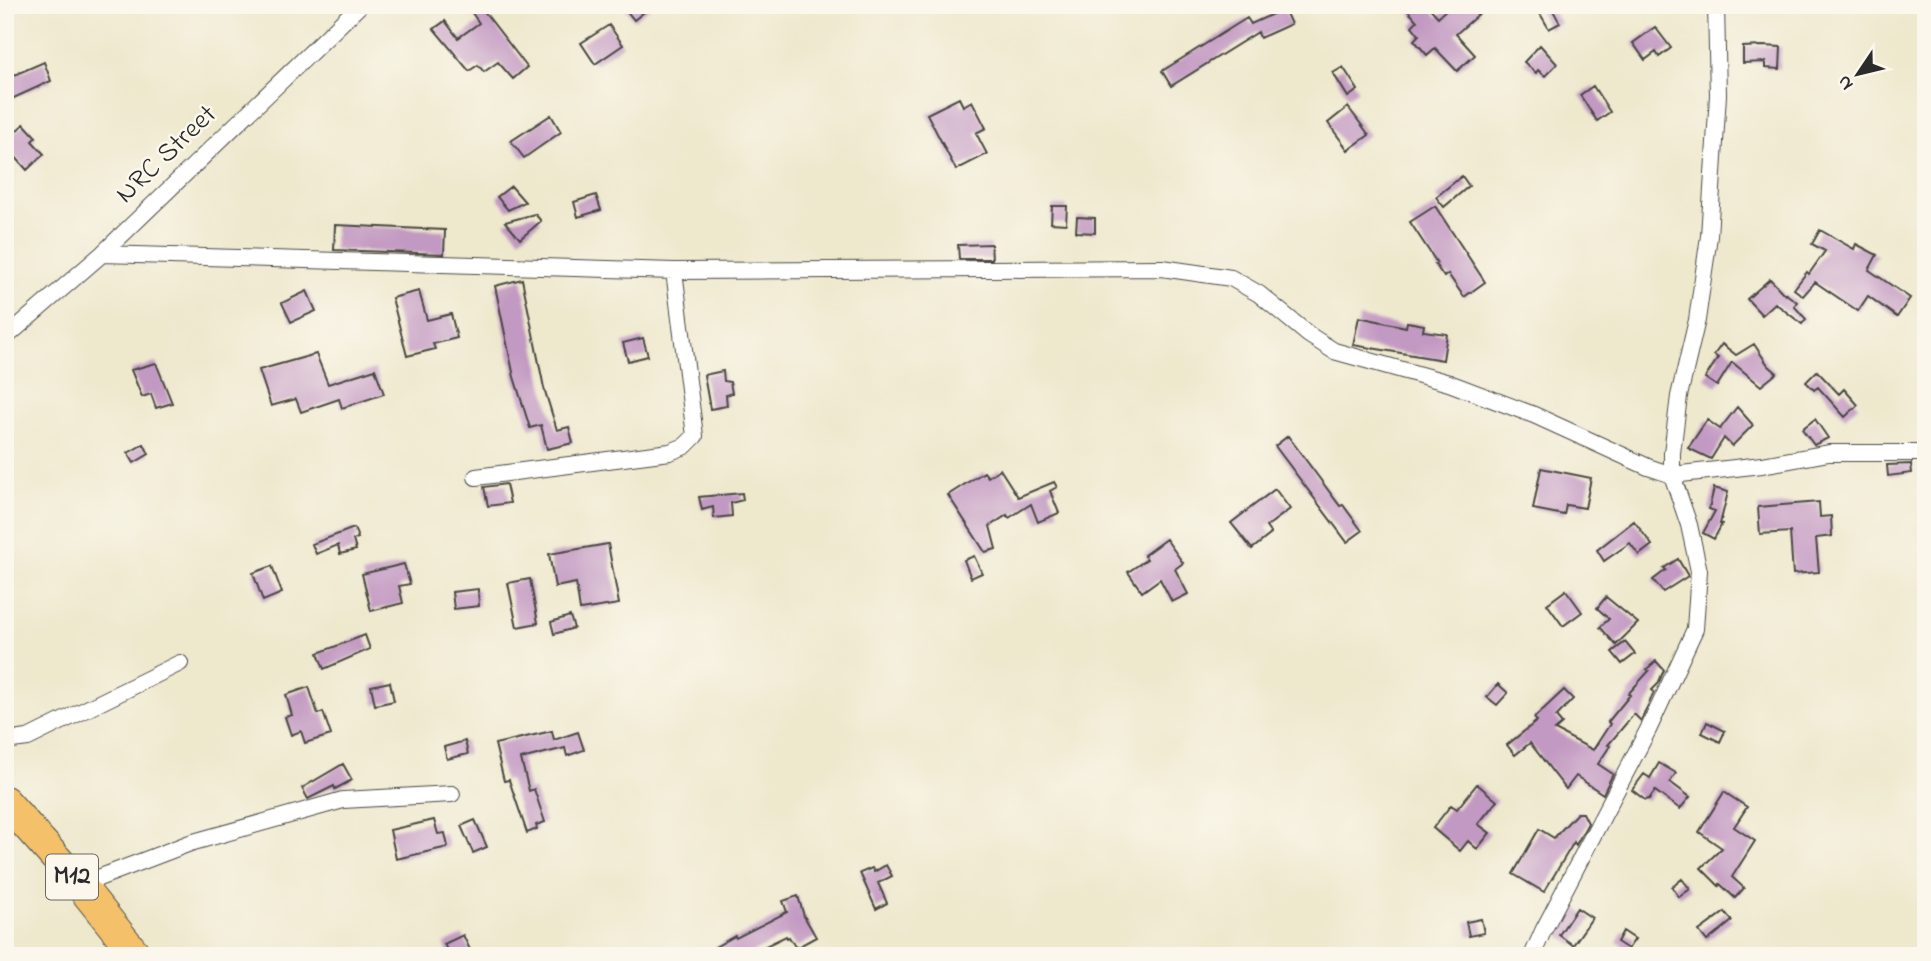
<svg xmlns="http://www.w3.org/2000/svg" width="1931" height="961" viewBox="0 0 1931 961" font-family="'Indie Flower',sans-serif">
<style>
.building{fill:#c299c2}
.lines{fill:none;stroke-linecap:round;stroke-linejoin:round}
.street-casing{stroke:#484743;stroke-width:18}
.highway-casing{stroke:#484743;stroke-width:32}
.street{stroke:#fff;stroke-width:16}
.highway{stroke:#f4c16a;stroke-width:30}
.labels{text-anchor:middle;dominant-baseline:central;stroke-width:5;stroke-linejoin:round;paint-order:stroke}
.shield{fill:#fbf7ec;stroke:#696865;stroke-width:2}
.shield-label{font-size:26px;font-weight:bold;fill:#2b2b2b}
.street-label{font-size:28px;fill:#2b2b2b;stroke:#fbf7ec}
</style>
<rect width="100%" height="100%" fill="#fbf7ec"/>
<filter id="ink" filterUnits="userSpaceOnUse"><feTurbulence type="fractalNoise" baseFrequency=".0143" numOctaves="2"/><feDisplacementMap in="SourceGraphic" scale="14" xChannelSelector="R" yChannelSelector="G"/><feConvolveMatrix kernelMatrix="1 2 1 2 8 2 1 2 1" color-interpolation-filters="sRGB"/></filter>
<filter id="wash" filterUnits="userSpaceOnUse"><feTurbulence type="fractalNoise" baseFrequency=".00686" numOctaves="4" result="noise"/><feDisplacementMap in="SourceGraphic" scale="28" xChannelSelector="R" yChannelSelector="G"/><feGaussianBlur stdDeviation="1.57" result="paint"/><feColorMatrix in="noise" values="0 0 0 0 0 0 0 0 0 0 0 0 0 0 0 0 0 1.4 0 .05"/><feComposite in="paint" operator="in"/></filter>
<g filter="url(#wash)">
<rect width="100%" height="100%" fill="#eee8cd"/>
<g id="blocks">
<path class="building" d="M622,5H653L634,20Z
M1403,5H1427L1438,17L1451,5H1475L1481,12L1456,34L1475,55L1457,71L1435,48L1427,55L1414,40L1419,35L1412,26L1417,21Z
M1535,5H1550L1560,23L1549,29Z
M480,6L527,67L513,79L498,62L484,72L478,65L469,71L434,29L445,21L458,38L479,23L472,13Z
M1284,9L1291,24L1260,38L1258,32L1171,86L1162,71L1247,18L1251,24Z
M609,25L623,45L595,64L581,43Z
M1655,27L1671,48L1659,57L1656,52L1645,60L1633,43Z
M1540,45L1557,64L1545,76L1538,70L1536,73L1524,62Z
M1763,46L1781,47L1780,69L1765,68V62L1743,63V47Z
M44,62L51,81L5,102V79Z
M1343,67L1358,90L1348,97L1333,73Z
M1593,86L1610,112L1597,121L1580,95Z
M959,98L963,106L972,101L986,128L976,133L987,154L956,170L927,114Z
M1348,107L1369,135L1348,150L1328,123Z
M551,115L561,132L524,158L511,141Z
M24,124L36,137L32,141L44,154L27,170L5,145V141Z
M1462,176L1469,186L1444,207L1436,197Z
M511,186L525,202L508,210L497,197Z
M596,195L601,210L578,217L574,202Z
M1052,206H1067L1066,224L1051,223Z
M1435,206L1485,282L1464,297L1448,274L1444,277L1435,264L1437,263L1410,222Z
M535,214L541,221L520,239L505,222Z
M1077,217L1095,218V233L1076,232Z
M335,225L445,230L444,254L334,250Z
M1820,230L1854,249L1856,244L1877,255L1869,270L1910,298L1897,317L1868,296L1858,311L1815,282L1803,296L1794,289L1807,272L1809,274L1825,251L1812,244Z
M991,244L992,259H959L958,245Z
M522,279L544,388L557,430L569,427L573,443L547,449L541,425L530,428L514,377L495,286Z
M1770,279L1785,295L1786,294L1797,302L1794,306L1806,319L1802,324L1775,303L1762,315L1747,299Z
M307,291L316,311L291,322L282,303Z
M419,291L427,320L451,314L457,338L433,344L435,349L407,356L392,298Z
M1359,317L1406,327L1407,322L1424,325L1423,331L1447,334L1443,360L1353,345Z
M643,338L648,356L628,361L623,343Z
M1722,344L1736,355L1754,344L1768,365L1777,373L1761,386L1732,362L1717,386L1705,378L1718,358L1714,355Z
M316,354L328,384L375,369L384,394L342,408L339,399L301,412L296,399L271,406L259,370Z
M156,363L172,403L156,408L151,394L142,397L131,370Z
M723,371L724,381L730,382L732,393L726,395L727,406L710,409L704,375Z
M1817,371L1839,394L1844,389L1858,405L1845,417L1818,387L1814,390L1806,382Z
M1737,407L1753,425L1732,446L1724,438L1711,459L1688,448L1707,420L1720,429Z
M1815,419L1828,438L1814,445L1802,429Z
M1288,436L1340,506L1343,505L1362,531L1347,542L1275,446Z
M144,444L149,454L134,463L128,453Z
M1911,464L1912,473L1888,476L1887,465Z
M1541,468L1591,478L1585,508L1566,505L1564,515L1533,509Z
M1000,469L1018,497L1054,482L1057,487L1050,491L1059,513L1038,522L1031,504L1009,518L1007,515L990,526L996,549L985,552L948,495L984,472L988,477Z
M506,484L510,503L488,506L484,487Z
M1714,488L1728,492L1720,524H1722L1714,539L1703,533L1715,511L1709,509Z
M1275,489L1290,509L1266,527L1271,534L1252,549L1231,523Z
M742,493L743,500L731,503L732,516L714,518L713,507L702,510L699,497Z
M1819,502L1820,517L1831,516L1832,536L1816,538L1819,572L1793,574L1790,532L1760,534L1758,507Z
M1634,521L1652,545L1639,555L1630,543L1604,561L1597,550Z
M354,528L358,538L353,540L356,550L340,554L338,545L316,554L312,544Z
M1166,539L1183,563L1175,569L1188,594L1172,602L1160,579L1142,592L1128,572L1147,559L1144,555Z
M608,544L619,604L580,610L576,583L555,587L549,554Z
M974,556L982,573L971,578L964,560Z
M1678,559L1688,576L1663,592L1653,580L1666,570L1664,568Z
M404,564L410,584L399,586L403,603L371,611L362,574Z
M272,566L282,593L263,601L253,573Z
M530,579L538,623L517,627L508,583Z
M478,589L479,606L454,609L452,592Z
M1566,590L1582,612L1563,626L1547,604Z
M1606,597L1638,623L1616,645L1600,627L1609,619L1597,608Z
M570,616L574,628L554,634L551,622Z
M365,635L370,649L324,669L318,653Z
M1625,642L1635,654L1622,664L1612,652Z
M1656,661L1664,670L1658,684L1652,690L1654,692L1641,721L1634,714L1608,745L1610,746L1598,764L1613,774L1603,794L1576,776L1566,789L1530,743L1515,755L1507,745L1537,721L1534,718L1564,690L1573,699L1556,717L1562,724L1555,730L1593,750L1610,724L1608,722L1630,695L1628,694L1649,671L1647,669Z
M390,682L394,701L375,705L371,686Z
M1498,684L1508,693L1497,705L1487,697Z
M309,687L318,714L323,712L331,735L305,743L301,731L291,735L285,717L292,715L286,695Z
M1707,722L1725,731L1720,742L1702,733Z
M552,731L554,740L578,732L584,750L567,756L565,748L521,759L529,791L534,789L545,822L536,825L537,829L527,833L509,780L504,781L495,744Z
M465,741L468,754L447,759L444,747Z
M1659,763L1676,773L1670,782L1690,797L1680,809L1655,791L1649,799L1645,800L1632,790L1644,774L1650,778Z
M343,764L352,780L335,789L334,786L308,799L302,788Z
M1477,784L1497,801L1478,824L1490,833L1477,849L1468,841L1460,851L1433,828L1451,805L1457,809Z
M1724,792L1747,807L1734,827L1755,841L1732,877L1744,888L1735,898L1720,884L1719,886L1701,868L1722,848L1699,832Z
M1577,813H1583L1588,823L1576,845L1574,842L1544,892L1513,874L1539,829L1554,838Z
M434,820L438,834L445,833L448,847L396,859L390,830Z
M475,820L487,847L473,853L461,826Z
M886,865L892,876L878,883L887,903L876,909L860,873L872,868L874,872Z
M1682,879L1690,889L1679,897L1672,887Z
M798,896L804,916L816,937L796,948L789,937L787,938L786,936L745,956H699L735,936L736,938L787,912L783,901Z
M1577,908L1592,918L1573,945L1559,935Z
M1725,912L1732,921L1707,941L1699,931Z
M1481,919L1484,933L1469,936L1466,922Z
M1623,931L1635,939L1628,949L1617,942Z
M463,935L473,956H450L444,944Z"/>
</g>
</g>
<g filter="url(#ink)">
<use href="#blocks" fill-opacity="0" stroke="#484743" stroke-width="2"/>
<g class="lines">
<defs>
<path id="street" d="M102,254L674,271L1162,268L1231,278L1259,294L1309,335L1334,351L1449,383L1534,415L1648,467L1672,475L1762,465L1829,453H1926
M5,338L102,254L360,5
M476,477L670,452L685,446L695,436L674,271
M5,736L12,740L28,738L180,663
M80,885L190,843L343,800L452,794
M1532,956L1543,931L1649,728L1695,629L1699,571L1689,525L1672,475V453L1679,396L1697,320L1709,236L1718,95L1716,5"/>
<path id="highway" d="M5,801L80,885L137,956"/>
</defs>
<use href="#street" class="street-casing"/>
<use href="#highway" class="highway-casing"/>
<use href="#street" class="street"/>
<use href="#highway" class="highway"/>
</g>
</g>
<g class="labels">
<rect class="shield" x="46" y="854.5" width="52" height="45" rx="5"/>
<g class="shield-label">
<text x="72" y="877">M12</text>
</g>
<g class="street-label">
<text transform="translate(167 155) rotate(-44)">NRC Street</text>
</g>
</g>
<rect width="1931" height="961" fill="none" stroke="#fbf7ec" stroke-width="28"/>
<g transform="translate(1858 74) rotate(235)" stroke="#fbf7ec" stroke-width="5" paint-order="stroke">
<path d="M0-5L12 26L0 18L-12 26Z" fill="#2b2b2b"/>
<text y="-10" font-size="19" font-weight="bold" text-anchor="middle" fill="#2b2b2b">N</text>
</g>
</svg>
